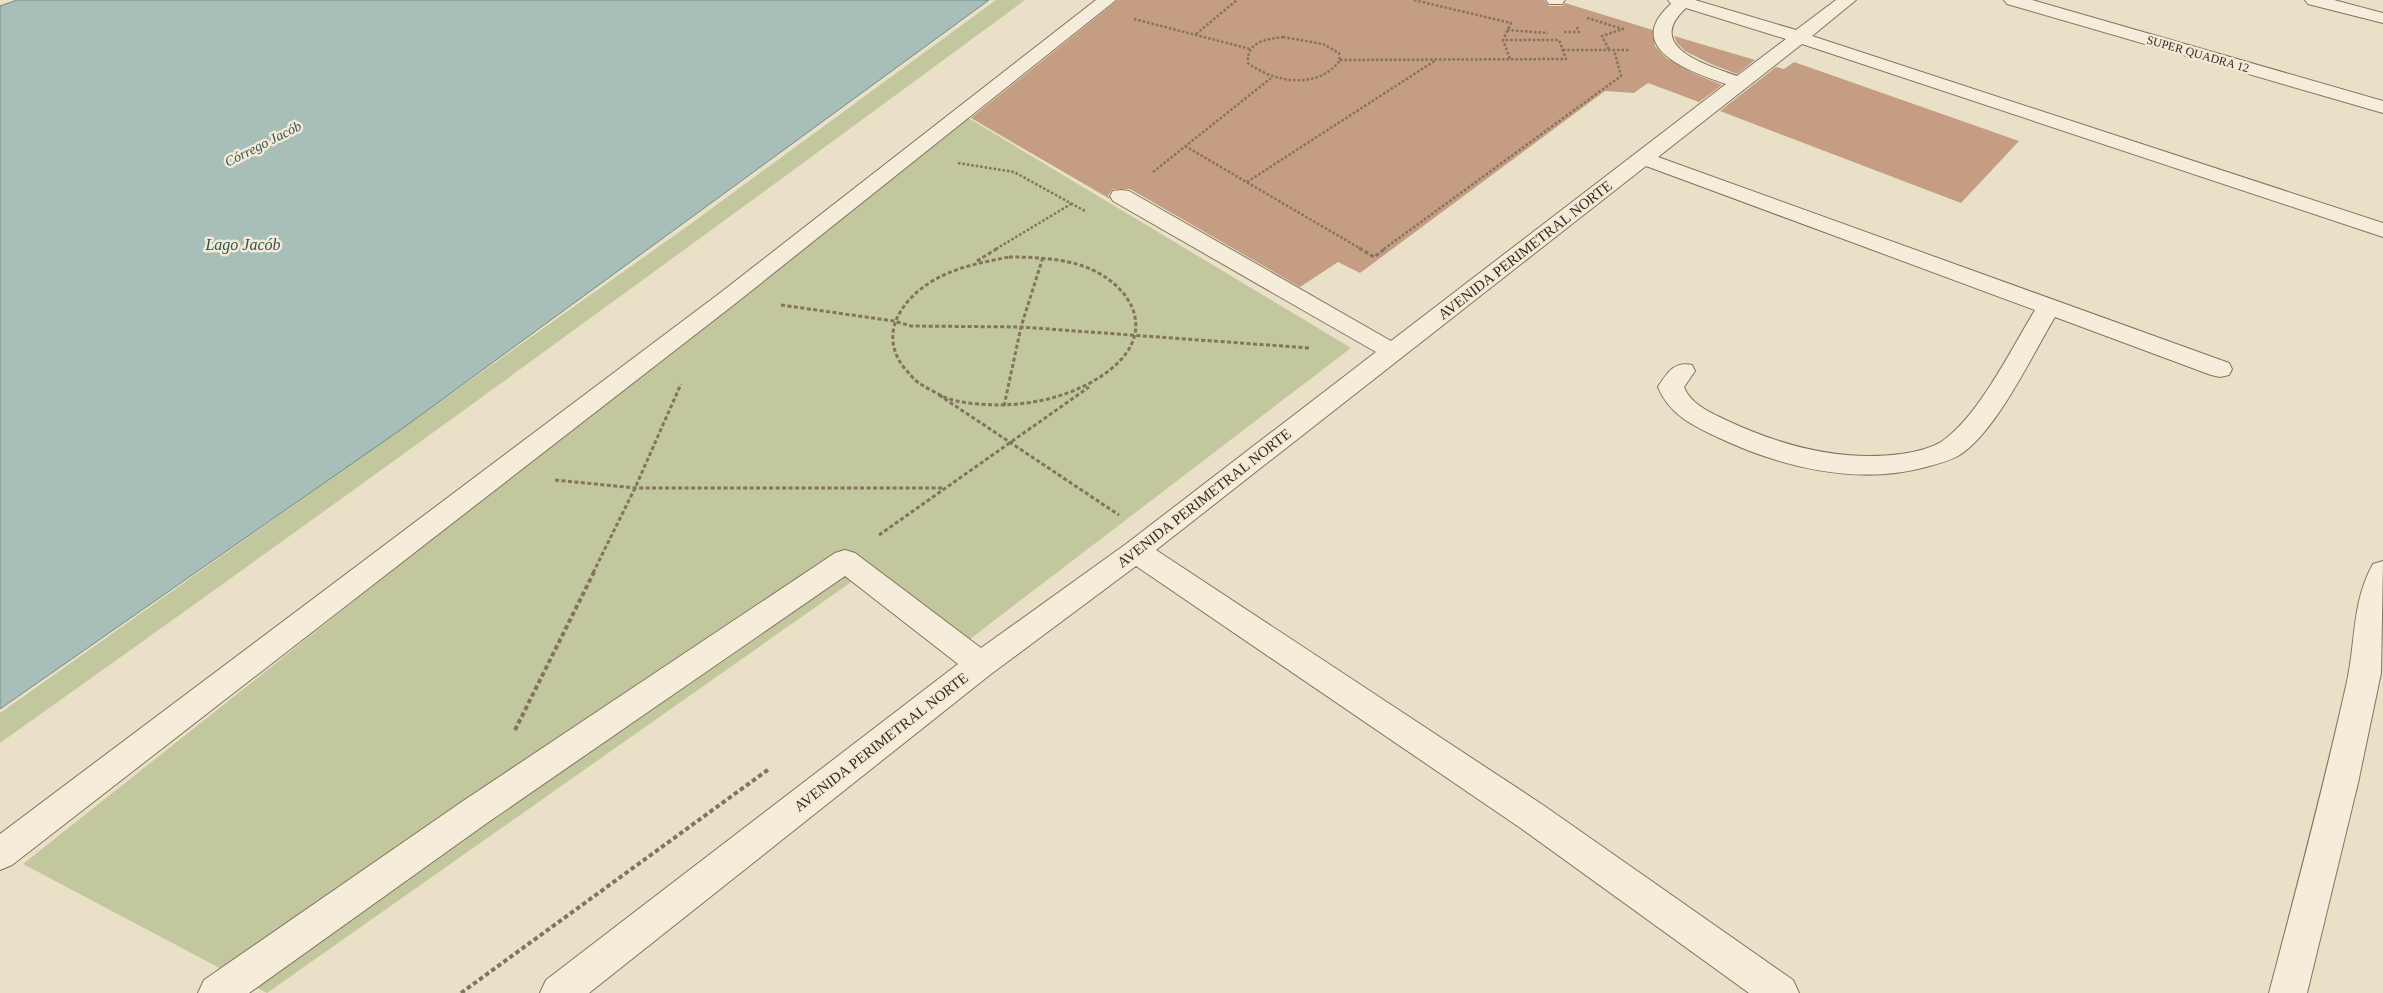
<svg xmlns="http://www.w3.org/2000/svg" width="2383" height="993" viewBox="0 0 2383 993" font-family="Georgia,serif">
<style>
.green{fill:#c2c79d}
.water{fill:#a8beb8;stroke:#708c85}
.building{fill:#c49d82}
.lines{fill:none;stroke-linecap:round;stroke-linejoin:round}
.minor-casing{stroke:#84735f;stroke-width:2}
.path-far2{stroke:#84735f;stroke-width:2.5;stroke-dasharray:2.5 2;stroke-linecap:butt}
.path-far1{stroke:#84735f;stroke-width:3;stroke-dasharray:4 2.5;stroke-linecap:butt}
.path{stroke:#84735f;stroke-width:4;stroke-dasharray:4.5 3;stroke-linecap:butt}
.minor{fill:#f5edda;fill-rule:evenodd}
.labels{text-anchor:middle;dominant-baseline:central;stroke-width:5;stroke-linejoin:round;paint-order:stroke}
.far-street-label{font-size:12px;fill:#362b21;stroke:#f2ead7}
.far-water-label{font-size:14px;font-style:italic;fill:#325452;stroke:#f2ead7}
.street-label{font-size:15px;fill:#362b21;stroke:#f2ead7}
.water-label{font-size:16px;font-style:italic;fill:#325452;stroke:#f2ead7}
</style>
<rect width="100%" height="100%" fill="#eae0c8"/>
<path class="green" d="M996,0H1025C685,250 344,499 0,743V713L685,228Z
M965,116L1351,348L970,639L857,578L267,993L23,864Z"/>
<path class="water" d="M17,0H989L403,428L0,709V6Z"/>
<path class="building" d="M1118,0H1544L1549,6H1562L1565,3L1653,30L1655,46L1666,58L1695,74L1722,85L1699,102L1648,83L1634,93L1605,91L1360,273L1338,262L1300,287L1130,189H1113L1108,195L1110,199L971,118Z
M1674,36L1755,60L1737,74L1711,64L1685,51L1677,43Z
M1794,62L2019,141L1961,203L1720,111L1776,67L1784,69Z"/>
<g class="lines">
<defs>
<path id="minor" d="M1096,0H1116L736,303L12,865L0,870V834L720,293Z
M1546,0H1565L1562,4H1549Z
M1668,0H1695L1796,30L1836,0H1856L1812,36L2383,223V237L1802,44L1658,157L2229,363L2232,369L2229,375L2220,377L2211,375L2055,317C2032,355 1996,433 1958,456C1949,461 1937,464 1926,467C1857,486 1780,467 1717,437C1692,425 1669,414 1658,387C1667,373 1674,361 1692,365L1695,371L1684,387C1691,405 1712,413 1728,421C1782,446 1841,462 1901,454C1914,452 1929,449 1941,442C1979,416 2011,349 2035,310L1646,166L1156,550L1543,805L1793,980L1799,993H1749L1519,827L1136,566L991,674L589,993H540L546,980L958,664L845,576L487,823L249,993H198L204,980L463,801L835,553L845,550L855,553L981,648L1126,544L1376,352L1113,201L1110,196L1113,191L1121,190L1129,191L1391,341L1726,84C1691,72 1621,48 1671,4ZM1686,8L1786,39L1737,76C1707,65 1643,47 1686,8Z
M2004,0H2032L2383,101V113L2007,4Z
M2305,0H2334L2383,13V23L2308,4Z
M2383,561L2381,673L2358,783L2307,993H2269C2296,891 2323,789 2346,686C2356,645 2351,603 2373,564Z"/>
</defs>
<use href="#minor" class="minor-casing"/>
<path class="path-far2" d="M1414,0L1511,23L1503,40
M1587,18L1623,29L1602,36L1609,50
M1134,19L1250,49
M1507,30L1548,33
M1564,32H1579L1576,25
M1196,34L1237,0
M1283,37L1323,44L1339,53L1340,60C1319,90 1274,83 1248,63C1246,42 1266,39 1283,37Z
M1563,50H1630
M1340,60L1566,59L1559,40H1503L1510,59
M1185,146L1361,249
M958,163L1014,172L1085,211
M1153,172L1271,78
M1247,182L1436,60
M996,249L1071,204
M1384,249L1621,76L1614,50"/>
<path class="path-far1" d="M1359,248L1374,257L1386,248
M1009,257C1030,257 1052,258 1073,263C1125,276 1163,327 1111,369C1080,394 1037,405 998,405C980,404 959,404 942,396C935,392 926,388 919,383C914,380 910,374 906,370C877,336 900,300 934,280C957,267 983,262 1009,257Z
M977,261L998,248
M781,305L894,321L911,326L1021,327L1309,348
M939,395L1119,515
M1004,406L1021,327L1043,257
M555,480L635,488H944
M879,535L1089,387
M593,573L635,488L681,384"/>
<path class="path" d="M515,730L594,572
M461,993L769,769"/>
<use href="#minor" class="minor"/>
</g>
<g class="labels">
<g class="far-street-label">
<text transform="translate(2198 54) rotate(16)">SUPER QUADRA 12</text>
</g>
<g class="far-water-label">
<text transform="translate(263 144) rotate(-27)">Córrego Jacób</text>
</g>
<g class="street-label">
<text transform="translate(1525 250) rotate(-38)">AVENIDA PERIMETRAL NORTE</text>
<text transform="translate(1204 498) rotate(-38)">AVENIDA PERIMETRAL NORTE</text>
<text transform="translate(881 742) rotate(-38)">AVENIDA PERIMETRAL NORTE</text>
</g>
<g class="water-label">
<text x="243" y="244">Lago Jacób</text>
</g>
</g>
</svg>
